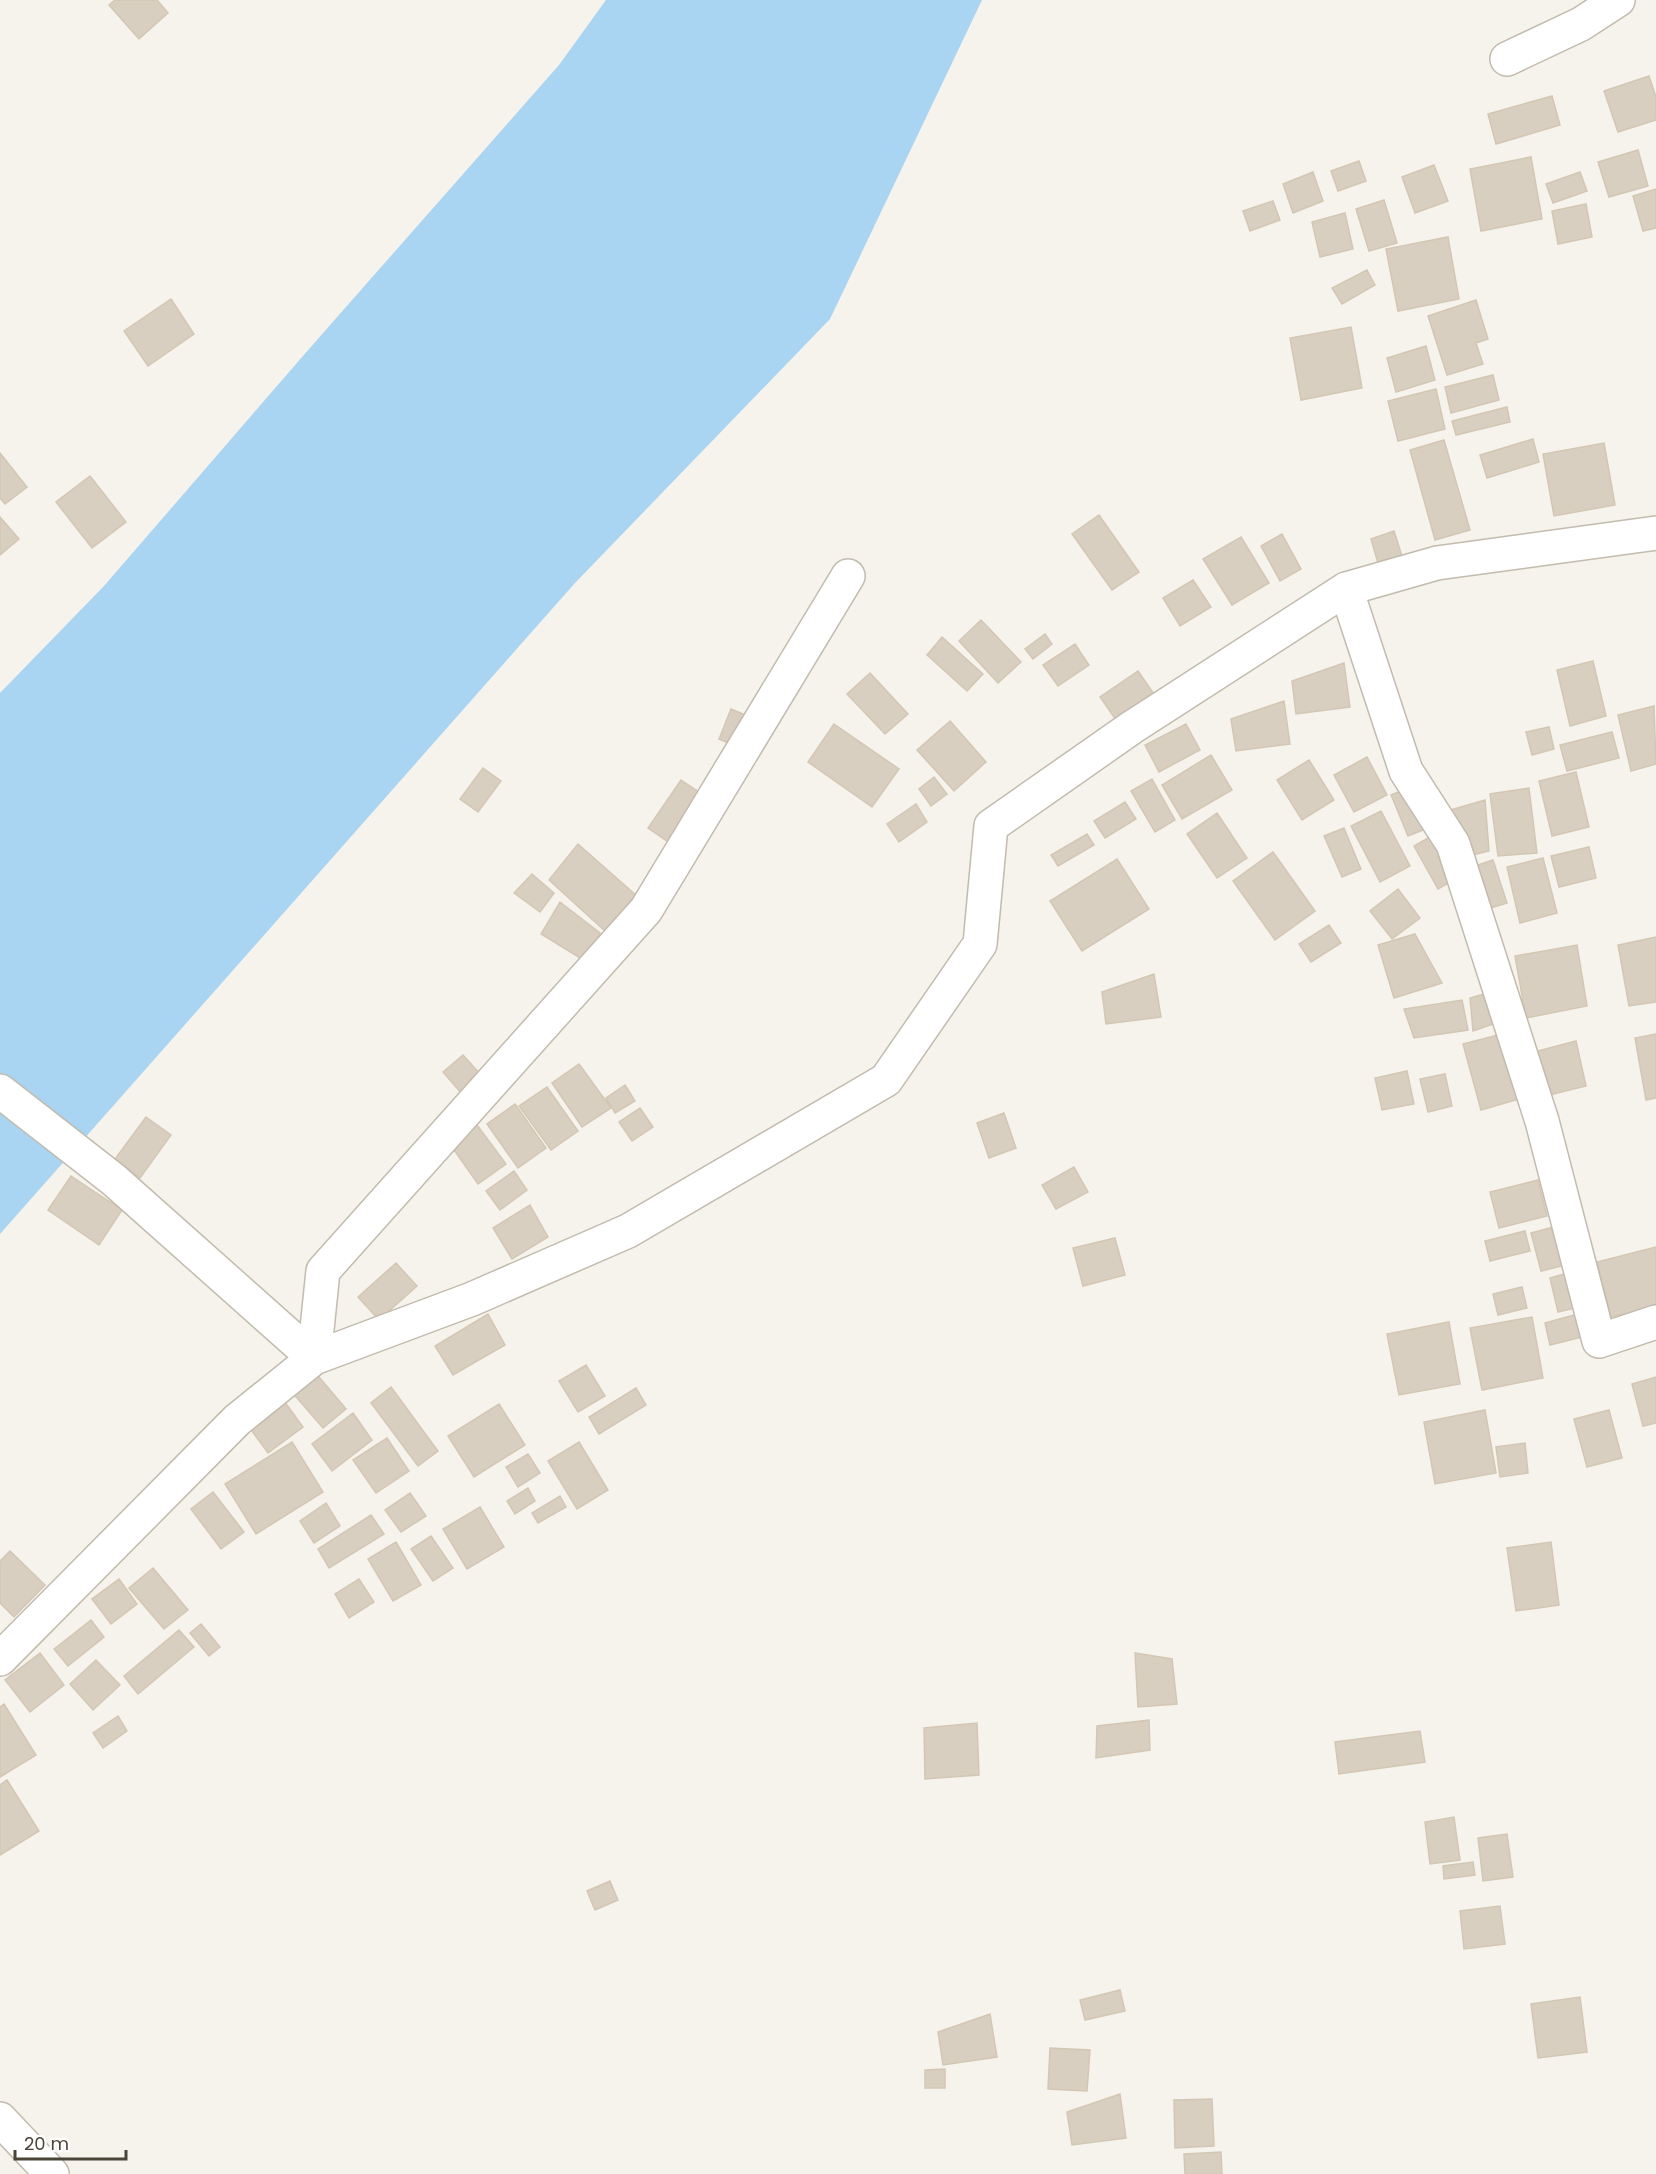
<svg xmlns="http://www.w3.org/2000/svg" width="1656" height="2174" viewBox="0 0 1656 2174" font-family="Poppins,sans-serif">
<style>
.water{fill:#a9d4f2}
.building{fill:#d8cfc1;stroke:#d3c7b4;stroke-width:1.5}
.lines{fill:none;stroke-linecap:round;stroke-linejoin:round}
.minor-casing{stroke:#c2bbae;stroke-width:36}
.minor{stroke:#fff;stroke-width:33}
</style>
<rect width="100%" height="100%" fill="#f6f3ec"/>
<path class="water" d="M606,0H982L830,319L575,583L0,1234V693L104,586L309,349L559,65Z"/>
<path class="building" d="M115,0H157L168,13L139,39L109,5Z
M1649,76L1656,97V120L1618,132L1604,91Z
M1552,96L1560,125L1496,144L1488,114Z
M1638,150L1648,186L1609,197L1598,162Z
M1531,157L1542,219L1481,231L1470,169Z
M1359,161L1366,181L1338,191L1331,171Z
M1434,165L1448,201L1415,213L1402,177Z
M1313,172L1323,201L1293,213L1283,184Z
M1580,172L1587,191L1553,203L1546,184Z
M1656,189V228L1643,231L1633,196Z
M1384,200L1397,243L1369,251L1356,209Z
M1273,201L1280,220L1250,231L1243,211Z
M1586,204L1592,237L1558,244L1552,211Z
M1345,213L1353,249L1320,257L1312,222Z
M1448,237L1459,299L1398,311L1386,249Z
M1367,270L1375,285L1342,304L1332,288Z
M171,299L194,334L148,366L124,331Z
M1476,300L1488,339L1476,343L1483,364L1447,375L1428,316Z
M1351,327L1362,388L1301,400L1290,338Z
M1426,346L1435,380L1396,392L1387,358Z
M1493,375L1499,400L1451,413L1445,387Z
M1436,389L1445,429L1398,441L1388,401Z
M1507,407L1510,422L1456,435L1452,421Z
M1533,439L1539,462L1487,478L1480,455Z
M1444,440L1470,530L1435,540L1410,450Z
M1604,443L1615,505L1554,516L1543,454Z
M0,453L27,487L5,504L0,498Z
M90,476L126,522L92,548L56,502Z
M1099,515L1139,572L1112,590L1072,534Z
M0,517L19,539L0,555Z
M1394,531L1402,556L1378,563L1371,539Z
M1282,534L1301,569L1280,581L1261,546Z
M1241,537L1269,583L1232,605L1203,559Z
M1193,580L1211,607L1180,626L1163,598Z
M981,620L1021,662L998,683L959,641Z
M1045,634L1052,644L1033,659L1025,649Z
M942,637L983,674L967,691L927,655Z
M1075,644L1089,665L1058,686L1043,665Z
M1593,661L1606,716L1570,726L1557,670Z
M1344,663L1350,707L1296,714L1292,681Z
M1138,671L1154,694L1116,720L1100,697Z
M870,673L908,714L885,734L847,694Z
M1284,701L1290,744L1236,751L1231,719Z
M1654,706L1656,764L1631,771L1618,715Z
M731,709L769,725L757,755L719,739Z
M950,721L986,762L954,791L917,750Z
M834,724L899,769L872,807L808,762Z
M1186,724L1200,750L1159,772L1145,745Z
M1549,727L1554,749L1532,755L1526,732Z
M1612,732L1619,758L1567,771L1560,745Z
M1211,755L1232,790L1182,819L1162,785Z
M1367,757L1387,795L1354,812L1334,775Z
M1309,760L1334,800L1302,820L1277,780Z
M483,768L501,781L478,812L460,799Z
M1576,772L1589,827L1552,836L1539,781Z
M934,777L947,794L931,806L919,789Z
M1152,779L1175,820L1155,832L1131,791Z
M681,780L726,810L693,859L648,828Z
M1411,787L1428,828L1408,836L1391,795Z
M1529,788L1537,853L1498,856L1490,794Z
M1485,800L1489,851L1460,858L1447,811Z
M1125,802L1136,819L1105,838L1094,821Z
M916,804L927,822L899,842L887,824Z
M1381,811L1410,866L1380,882L1351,826Z
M1217,813L1247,858L1217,878L1187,834Z
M1344,828L1361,869L1342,877L1324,836Z
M1087,834L1094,845L1058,866L1051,855Z
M1435,834L1459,877L1438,889L1414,846Z
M578,844L637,896L606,932L549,880Z
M1589,847L1596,878L1559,887L1551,856Z
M1273,852L1315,911L1275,940L1233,881Z
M1543,858L1557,913L1520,923L1507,867Z
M1117,859L1149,909L1082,951L1050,901Z
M1493,860L1507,903L1484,910L1469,868Z
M532,874L554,893L540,912L514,893Z
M1398,889L1420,918L1392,939L1370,911Z
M560,902L600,933L585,961L541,934Z
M1329,925L1341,943L1311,962L1299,944Z
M1415,934L1442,983L1394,998L1378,945Z
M1656,937V1002L1629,1006L1618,945Z
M1577,945L1587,1006L1526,1018L1515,956Z
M1154,974L1161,1017L1106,1024L1102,992Z
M1491,992L1499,1022L1473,1031L1470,998Z
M1462,1000L1468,1030L1414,1038L1404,1009Z
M1502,1034L1519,1099L1481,1110L1463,1044Z
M1656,1034V1098L1646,1100L1635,1038Z
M1576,1041L1586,1086L1545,1096L1534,1052Z
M463,1055L489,1084L469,1102L443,1072Z
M579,1064L611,1108L582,1127L552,1083Z
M1407,1071L1414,1104L1382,1110L1375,1078Z
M1445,1074L1452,1106L1428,1112L1420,1079Z
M625,1085L635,1101L615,1113L606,1098Z
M547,1087L578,1131L551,1150L519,1106Z
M515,1104L546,1148L518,1168L487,1124Z
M640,1108L653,1127L632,1141L619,1122Z
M1004,1113L1016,1148L989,1158L977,1123Z
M146,1117L171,1135L140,1178L115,1159Z
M474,1121L506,1164L478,1184L447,1140Z
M1074,1167L1088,1192L1056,1209L1042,1185Z
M514,1171L527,1190L500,1210L486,1191Z
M71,1176L122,1210L99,1245L48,1210Z
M1538,1180L1547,1216L1499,1228L1490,1192Z
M530,1205L548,1237L512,1259L493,1228Z
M1561,1225L1570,1264L1541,1271L1531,1233Z
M1525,1231L1530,1251L1490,1261L1485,1241Z
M1115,1238L1125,1275L1083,1286L1073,1248Z
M1656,1247V1306L1611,1317L1597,1262Z
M396,1263L417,1286L379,1320L358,1297Z
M1571,1272L1579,1307L1558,1312L1550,1278Z
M1522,1287L1527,1308L1498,1315L1493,1294Z
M1585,1312L1590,1335L1550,1345L1545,1323Z
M488,1314L505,1345L453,1375L435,1346Z
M1532,1317L1543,1378L1482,1390L1470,1328Z
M1449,1322L1460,1384L1399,1395L1387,1334Z
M586,1365L605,1396L578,1412L559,1381Z
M314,1371L346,1409L323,1428L291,1391Z
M1656,1377V1423L1643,1426L1632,1384Z
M391,1387L438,1451L418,1466L371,1403Z
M636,1388L646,1405L599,1434L589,1417Z
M279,1394L303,1427L268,1453L244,1420Z
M499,1404L525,1445L474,1477L448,1436Z
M1485,1410L1496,1473L1435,1484L1424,1422Z
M1609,1410L1622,1458L1587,1467L1574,1419Z
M353,1413L372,1440L332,1471L312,1444Z
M387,1438L409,1471L376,1493L353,1460Z
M292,1442L323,1492L256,1534L225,1484Z
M579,1442L608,1490L577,1509L548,1461Z
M1525,1443L1528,1473L1500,1477L1496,1447Z
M528,1454L540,1473L518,1487L506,1467Z
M528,1488L535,1501L515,1514L507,1501Z
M213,1492L244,1532L221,1549L191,1509Z
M410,1493L426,1516L401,1532L385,1510Z
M560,1496L566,1507L538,1523L532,1513Z
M326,1503L340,1526L314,1543L300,1521Z
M480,1507L504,1547L467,1569L443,1529Z
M371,1515L384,1534L329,1568L318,1549Z
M431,1536L453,1568L433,1581L411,1549Z
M396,1542L421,1585L393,1601L368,1559Z
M1551,1542L1559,1605L1516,1611L1507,1548Z
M10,1551L45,1585L14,1617L0,1603V1561Z
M153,1568L188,1610L164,1629L129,1588Z
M119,1579L137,1604L111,1624L92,1599Z
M359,1579L374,1602L349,1618L335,1594Z
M91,1620L104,1637L68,1666L54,1649Z
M201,1624L220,1647L209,1656L190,1633Z
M179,1630L194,1647L138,1694L124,1676Z
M40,1653L64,1685L30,1712L5,1680Z
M1135,1653L1172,1659L1177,1704L1138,1707Z
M96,1660L120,1685L93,1710L70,1684Z
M4,1704L36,1755L0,1777V1707Z
M118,1716L127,1731L103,1748L93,1733Z
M1149,1720L1150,1750L1096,1758L1097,1726Z
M977,1723L979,1775L925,1779L924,1728Z
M1420,1731L1425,1762L1339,1774L1335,1742Z
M7,1780L39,1831L0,1855V1785Z
M1454,1817L1460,1860L1430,1864L1425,1822Z
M1507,1834L1513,1877L1483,1881L1478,1838Z
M1473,1862L1475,1875L1444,1879L1443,1866Z
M610,1881L618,1900L595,1910L587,1891Z
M1500,1906L1505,1944L1464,1949L1460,1911Z
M1120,1990L1125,2011L1085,2020L1080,2000Z
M1580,1997L1587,2052L1538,2058L1531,2004Z
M990,2014L997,2057L943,2065L938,2032Z
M1050,2048L1090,2050L1087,2091L1048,2089Z
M945,2069V2088H925V2070Z
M1120,2094L1126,2138L1072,2145L1067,2112Z
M1212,2099L1214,2146L1175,2148L1174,2100Z
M1221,2152L1222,2174H1185L1184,2154Z"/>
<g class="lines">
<defs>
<path id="minor" d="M1507,59L1581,24L1618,0
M1346,589L1406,771L1453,844L1542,1121L1599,1341L1656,1322
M0,1091L114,1180L314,1358
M314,1358L323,1271L646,910L848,576
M0,1659L237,1420L314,1358L472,1299L628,1231L886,1080L980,944L991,826L1131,728L1346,589L1437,563L1656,533
M0,2119L52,2174"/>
</defs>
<use href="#minor" class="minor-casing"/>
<use href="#minor" class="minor"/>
</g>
<path d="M15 2150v9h111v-9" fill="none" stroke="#4b4439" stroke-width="3"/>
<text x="24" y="2150" font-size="18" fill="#4b4439" stroke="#ffffff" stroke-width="4.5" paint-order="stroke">20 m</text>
</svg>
